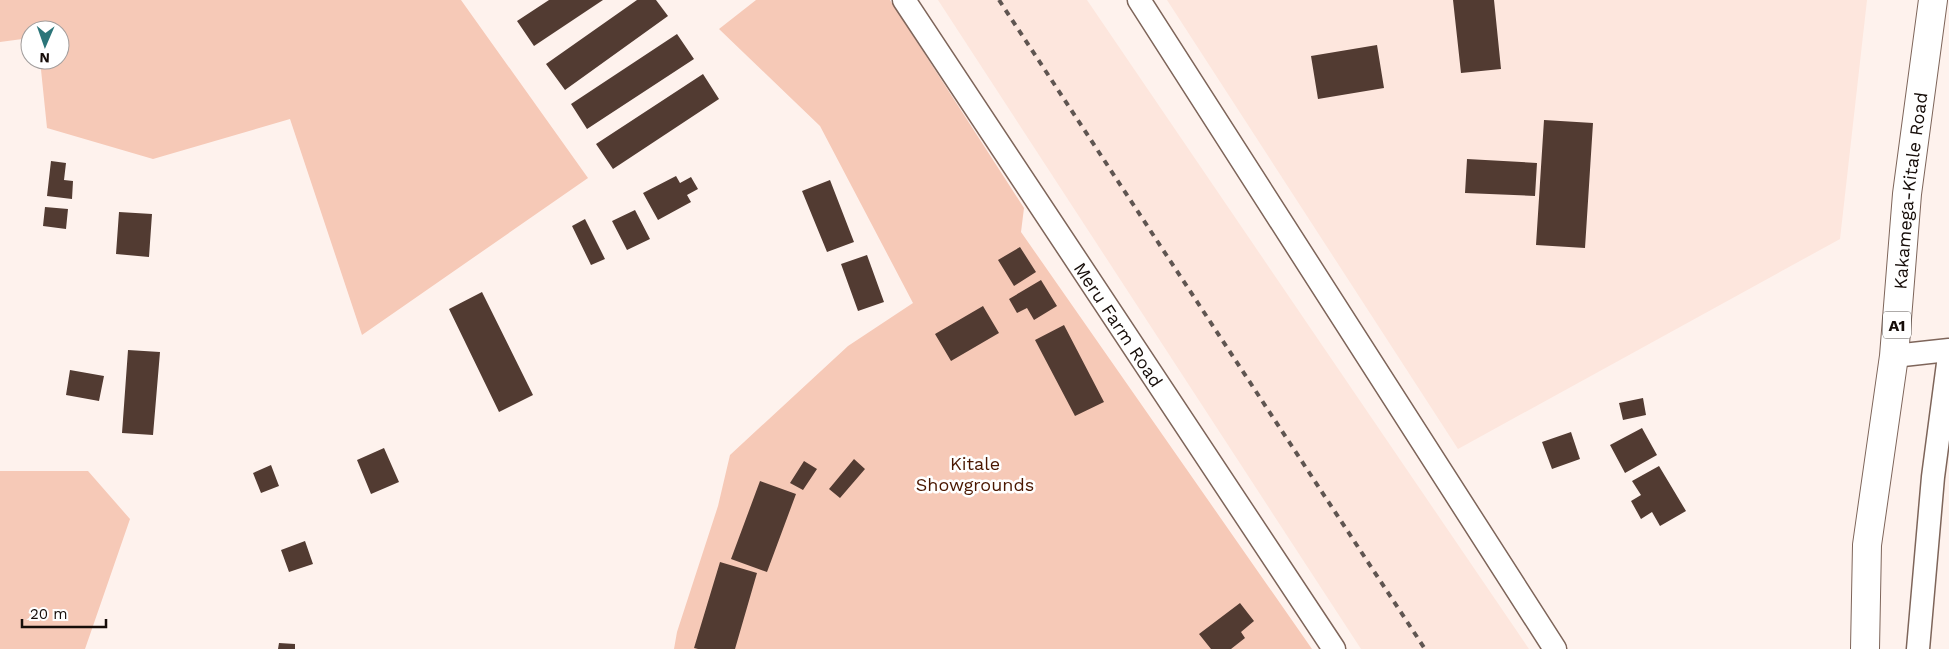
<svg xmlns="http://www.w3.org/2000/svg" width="1949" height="649" viewBox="0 0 1949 649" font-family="'Work Sans',sans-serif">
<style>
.built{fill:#fde6dd}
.green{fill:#f6c9b7}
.building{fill:#523b32}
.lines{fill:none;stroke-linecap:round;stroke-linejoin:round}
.street-casing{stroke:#7e655a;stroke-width:25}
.highway-casing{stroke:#7e655a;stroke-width:30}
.street{stroke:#fff;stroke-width:22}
.highway{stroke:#fff;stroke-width:28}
.rail{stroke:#5f5551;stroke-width:4;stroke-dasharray:6 6;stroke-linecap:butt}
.labels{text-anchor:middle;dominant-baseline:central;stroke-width:5;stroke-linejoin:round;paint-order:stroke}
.shield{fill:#fff;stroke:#5c5653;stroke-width:1}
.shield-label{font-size:16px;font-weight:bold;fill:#160d09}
.street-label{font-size:18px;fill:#160d09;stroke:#fff}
.park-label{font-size:18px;fill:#4a1700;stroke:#fff}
</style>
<rect width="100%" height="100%" fill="#fef2ed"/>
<path class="built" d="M938,0H1087L1529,649H1361Z
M1167,0H1867L1840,239L1458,449Z"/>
<path class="green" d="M0,0H461L588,178L362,335L290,119L153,159L47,128L40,60H60V30H30V38L0,42Z
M756,0H890L1024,208L1021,232L1312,649H674L677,632L718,506L730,455L848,346L913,303L820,126L719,29Z
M0,471H88L130,519L85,649H0Z"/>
<path class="building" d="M549,0H603L534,46L517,21Z
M637,0H656L668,16L565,90L546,64Z
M1453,0H1494L1501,69L1461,73Z
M677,34L694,59L587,129L571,104Z
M1377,45L1384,88L1318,99L1311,56Z
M703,74L719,99L613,169L596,144Z
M1544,120L1593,123L1585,248L1536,245Z
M1467,159L1537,163L1535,196L1465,193Z
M51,161L66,163L64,180L73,181L72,199L47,196Z
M676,176L680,183L691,177L698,189L687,195L691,202L658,220L643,193Z
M830,180L854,242L827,252L802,191Z
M45,207L68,209L66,229L43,226Z
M635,210L650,239L627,250L612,221Z
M119,212L152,214L149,257L116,254Z
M585,219L605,259L591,265L572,226Z
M1020,247L1036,272L1014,286L998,260Z
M867,255L884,302L858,311L841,264Z
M1041,280L1057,306L1034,320L1027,308L1017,313L1009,299Z
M482,292L533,395L499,412L449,309Z
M983,306L999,333L951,361L935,334Z
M1064,325L1104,402L1075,416L1035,340Z
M128,350L160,352L153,435L122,433Z
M70,370L104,376L99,401L66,395Z
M1643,398L1646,415L1623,420L1619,403Z
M1642,428L1657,455L1625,473L1610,445Z
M1571,432L1580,459L1552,469L1542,442Z
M384,448L399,482L371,494L357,460Z
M854,459L865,469L840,498L829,489Z
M804,461L817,469L803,490L790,483Z
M271,465L279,486L261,493L253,473Z
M1659,466L1686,511L1660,526L1652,512L1641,519L1631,501L1641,495L1632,481Z
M760,481L796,494L767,572L731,559Z
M305,541L313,564L289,572L281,550Z
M720,562L757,573L735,649H698L694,648Z
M1240,603L1254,621L1241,632L1245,638L1231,649H1211L1199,634Z
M279,643L295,644V649H278Z"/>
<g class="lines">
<defs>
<g id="street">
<path id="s1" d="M904,0L1334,649"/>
<path d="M1139,0L1555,649"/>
<path d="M1894,356L1949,350"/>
<path d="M1918,649L1933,477L1949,356"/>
</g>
<g id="highway">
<path id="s2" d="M1865,649L1867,545L1894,356L1907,194L1933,0"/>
</g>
</defs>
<use href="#street" class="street-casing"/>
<use href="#highway" class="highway-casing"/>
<use href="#street" class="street"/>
<use href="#highway" class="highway"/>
<path class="rail" d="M999,0L1425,649"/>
</g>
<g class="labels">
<rect class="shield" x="1883" y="311.5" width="28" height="27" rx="4"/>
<g class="shield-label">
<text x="1897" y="325">A1</text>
</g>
<g class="street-label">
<text stroke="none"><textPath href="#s2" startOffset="461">Kakamega-Kitale Road</textPath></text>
<text stroke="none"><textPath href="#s1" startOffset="389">Meru Farm Road</textPath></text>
</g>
<g class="park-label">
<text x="975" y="463">Kitale<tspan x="975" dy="21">Showgrounds</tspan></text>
</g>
</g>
<g transform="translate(45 45) rotate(182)"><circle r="24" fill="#ffffff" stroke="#a29e9d"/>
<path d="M0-4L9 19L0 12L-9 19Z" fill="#2b7579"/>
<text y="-8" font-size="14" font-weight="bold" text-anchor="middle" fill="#160d09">N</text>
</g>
<path d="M22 619v8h84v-8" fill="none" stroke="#160d09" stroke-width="2.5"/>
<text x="30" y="619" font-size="15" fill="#160d09" stroke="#ffffff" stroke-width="4" paint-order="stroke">20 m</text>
</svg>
